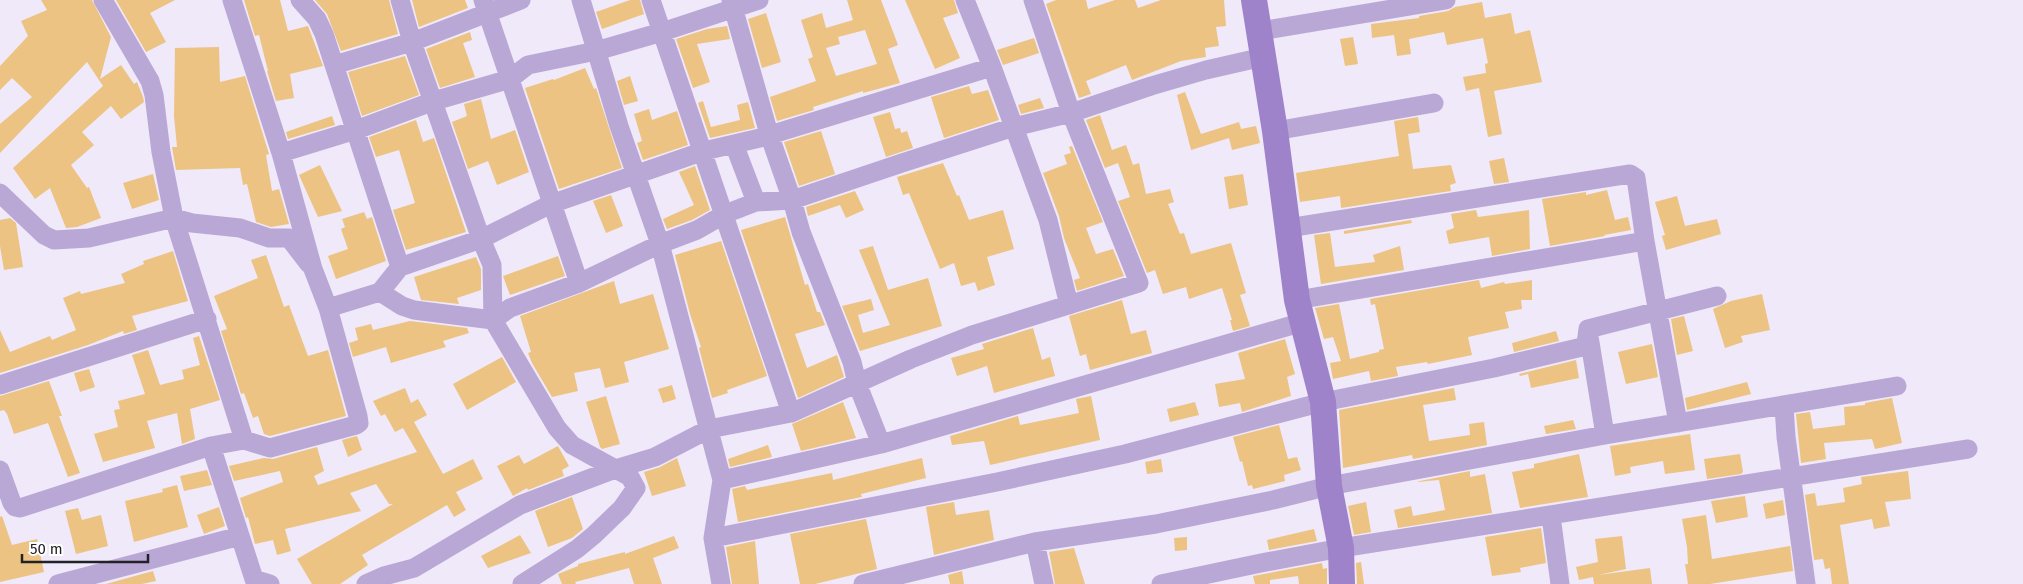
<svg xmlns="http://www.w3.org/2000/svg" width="2023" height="584" viewBox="0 0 2023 584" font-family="'Fira Sans',sans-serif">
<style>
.building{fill:#ecc382;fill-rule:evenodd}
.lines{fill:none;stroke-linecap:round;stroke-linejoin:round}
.street{stroke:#b9a7d6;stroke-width:19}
.secondary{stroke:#9f83ca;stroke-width:26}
</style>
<rect width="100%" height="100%" fill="#efe9f9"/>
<path class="building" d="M41,0H92L111,37L100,79L121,65L134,84L137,82L143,97L144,102L121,119L111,106L82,132L94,145L71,165L87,188L89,187L101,218L77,227L66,228L50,188L35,199L13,168L103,86L87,62L0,153V124L32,97L12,78L0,90V66L28,36L21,21L47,10Z
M116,0H175L150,13L166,42L146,52Z
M244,0H280L288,31L308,26L323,66L290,74L294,98L276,101L267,71H268L259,35L255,36Z
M315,0H389L398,34L341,51L327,14Z
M412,0H465L468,8L419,27Z
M630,0H640L644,14L602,29L596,12Z
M847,0H881L898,45L888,49L900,83L863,93V91L813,107L814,110L777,121L770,97L816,81L808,59L813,57L801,20L822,13L826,28L853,20ZM865,30L877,64L836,76L826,48L840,44L838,37Z
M905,0H954L958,13L943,18L960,58L935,69Z
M1056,0H1086L1088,9L1115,0H1135L1138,8L1161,0H1224L1226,26L1216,27L1219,46L1205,48L1206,57L1181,61L1132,80L1126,65L1086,81L1091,94L1079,98L1046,4Z
M1482,2L1485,18L1511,13L1515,34L1530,30L1542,82L1494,91L1502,134L1488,137L1479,88L1466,91L1463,77L1486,73L1485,64L1488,63L1483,38L1447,45L1444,32L1409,39L1411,54L1397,56L1394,35L1372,38L1371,24L1419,18V16L1448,11L1455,7Z
M766,13L781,62L762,68L748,19Z
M727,26L730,39L697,44L710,82L693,88L676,39L707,29Z
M470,32L472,40L463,43L475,77L440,88L426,49Z
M1353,37L1358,64L1345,66L1340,39Z
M1034,38L1039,53L1003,65L997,50Z
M219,47L220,82L245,76L269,154L266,155L272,191L279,189L289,224L271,227L256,222L247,184L243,185L240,168L176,170L172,147H177L174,116L175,48Z
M405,56L419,95L362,116L348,72Z
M585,68L594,89L596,88L622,168L559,189L525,88L553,79L554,80Z
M630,76L638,101L624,105L617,81Z
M969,86L972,94L988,90L999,120L944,138L931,97Z
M1185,92L1201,134L1239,122L1241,129L1256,126L1260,143L1232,150L1229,138L1191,150L1177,95Z
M1040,98L1044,108L1021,114L1018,105Z
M481,99L491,139L515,130L529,172L497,185L488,161L468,169L452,122L467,116L464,104Z
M703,101L711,127L740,120L737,105L748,102L755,128L710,138L698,103Z
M649,109L652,120L677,111L688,145L643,160L637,143L642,141L634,114Z
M890,112L895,129L900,128L901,133L907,131L913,148L886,157L873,117Z
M1100,115L1112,150L1126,145L1133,165L1139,163L1146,194L1170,189L1174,202L1168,204L1180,234L1184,233L1191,254L1231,243L1246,293L1240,295L1250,326L1233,331L1230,320H1232L1222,288L1189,299L1186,287L1163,294L1155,270L1147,273L1118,201L1130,197L1118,163L1105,168L1086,120Z
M332,116L335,125L288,139L286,132Z
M1418,117L1420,132L1408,134L1413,169L1451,165L1456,183L1450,185L1451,191L1341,208L1340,196L1300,202L1296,173L1399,156L1394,121Z
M416,120L423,142L434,138L466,232L406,250L393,210L415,203L399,150L376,157L369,137Z
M821,131L835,174L799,186L784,142Z
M1072,146L1103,222L1086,228L1096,254L1113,249L1124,276L1077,291L1074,280L1080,278L1064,238L1059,216L1043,173L1067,164L1064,155L1071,153L1069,147Z
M1504,158L1509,182L1494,184L1489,161Z
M943,163L957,196L959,195L969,220L1003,210L1014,249L987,257L995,285L978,291L975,282L961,286L954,263L940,269L909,193L903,195L897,177Z
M320,165L342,211L318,217L299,175Z
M695,166L710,210L692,220L667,229L663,219L694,205L679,172Z
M153,174L159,200L132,209L123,183Z
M1243,174L1248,205L1229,209L1224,177Z
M1607,190L1615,220L1628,217L1631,230L1604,235L1605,236L1550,246L1542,199L1586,192V195Z
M855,191L864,210L846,218L840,205L808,216L806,207Z
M611,195L623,226L606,233L593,201Z
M1677,196L1685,226L1717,219L1721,234L1666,250L1662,236L1665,235L1655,202Z
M1476,210L1478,217L1529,210L1530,249L1492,256L1489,237L1449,244L1446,231L1454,228L1451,214Z
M364,212L367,219L372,217L386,261L336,279L328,256L348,249L341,229L345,227L342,219Z
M785,217L805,285L808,284L817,312H820L825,325L795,334L807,368L837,355L844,377L798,398L741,230Z
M10,218L16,223L23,267L4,270L0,246V220Z
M1411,220L1412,223L1344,234V231Z
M1330,233L1335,267L1375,262L1373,255L1400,246L1404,270L1321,284L1314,235Z
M721,241L767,376L727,390L728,393L712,398L699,348L701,347L690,314L675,255Z
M873,246L888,290L928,278L942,326L860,351L842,306L871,299L874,310L858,315L863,333L890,325L859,250Z
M173,251L188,301L132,316L137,330L124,334L123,331L88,345L0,373V330L10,352L50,336L52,340L76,330L63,298L80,291L81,294L125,283L121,274L144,264L143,261Z
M266,255L284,307L289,305L308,356L328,350L346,416L270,436L264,434L258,416L253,418L244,393L241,394L221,331L227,329L214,296L258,278L251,260Z
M558,256L565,276L510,295L503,276Z
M476,257L481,269V290L457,298L459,304L421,300L414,277Z
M1479,280L1481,288L1504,282L1505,284L1532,280V300H1521L1522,309L1505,312L1509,328L1468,337L1472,355L1428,364L1427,362L1396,367L1398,376L1371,381L1369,371L1333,379L1330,363L1341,361L1333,337L1324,339L1315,308L1339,304L1350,359L1379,352V350L1384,349L1375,304L1371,305L1370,299Z
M614,281L620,304L653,294L669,349L624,362L629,382L605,388L600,368L574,373L578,391L552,397L532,363L528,353L531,352L520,316Z
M1762,294L1770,330L1741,336L1743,342L1725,348L1713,309L1731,301Z
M1122,300L1131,334L1146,330L1152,353L1090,370L1086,354L1080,356L1069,316Z
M1684,316L1693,351L1677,355L1671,319Z
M410,321L467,328L469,333L443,341L446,347L391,363L386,347L353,357L349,343L358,340L355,328L371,324L373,330Z
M1033,328L1042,360L1050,357L1055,376L994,393L987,366L957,376L951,358L984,349L982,344Z
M1556,331L1559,341L1514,352L1512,343Z
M199,336L220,400L190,409L195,439L182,444L177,413L147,421L155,448L103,462L94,434L118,427L114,410L120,409L118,401L145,394L132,355L148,350L160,385L184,379L182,370L200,365L193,338Z
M1285,339L1295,374L1287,377L1291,396L1242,412L1240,403L1219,407L1215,384L1245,379L1238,353Z
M1652,344L1658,377L1626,384L1618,352Z
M502,357L516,382L467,410L453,384Z
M1576,360L1579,378L1531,388L1528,374L1520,376L1519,374Z
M89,369L95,387L80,392L74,373Z
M49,381L62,416H59L80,473L68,477L48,423L14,434L7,414L4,410L0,411V396Z
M1747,382L1751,394L1687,410L1685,398Z
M672,385L676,399L663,403L658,389Z
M405,388L411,403L418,399L427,415L414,422L443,474L473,459L483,479L456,492L466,510L454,517L447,505L362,555L368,565L340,584H312L297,559L393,504H389L376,484L350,493L361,511L285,529L291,551L277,555L273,540L255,544L248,517L246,518L240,498L283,482L280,471L234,481L229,466L264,458L273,459L317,447L324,471L314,476L318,485L417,452L403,428L395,432L385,414L381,416L373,401Z
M1454,388L1456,400L1423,405L1429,441L1470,435L1469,424L1484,422L1487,445L1413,459L1412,455L1343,468L1339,410Z
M606,396L620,444L602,449L600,447L586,402Z
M1091,396L1100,440L990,465L984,441L952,445L950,436L1018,416L1020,425L1079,413L1076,399Z
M1892,398L1902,443L1875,449L1872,439L1824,443L1826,459L1801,463L1796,414L1810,412L1813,429L1845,425L1844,407L1865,405V403Z
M843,402L856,438L801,451L792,424Z
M1195,402L1199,415L1170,422L1167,409Z
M1573,420L1576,429L1546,434L1544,426Z
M1279,425L1288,459L1297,457L1301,470L1284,475L1285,481L1253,489L1252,485L1248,486L1242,461L1240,462L1233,437Z
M1690,434L1695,470L1665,474L1663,461L1630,467L1631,473L1615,476L1610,446Z
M357,436L362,450L348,457L342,440Z
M768,445L772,457L730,467L728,459Z
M558,446L569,466L562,470L564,476L528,490L527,488L513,496L497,466L519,455L524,464Z
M1579,454L1588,497L1520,508L1512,472L1534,468V464Z
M1740,454L1743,472L1741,474L1707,479L1704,459Z
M677,458L686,486L652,496L644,472L660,467Z
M922,458L926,478L861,494L862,497L738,522L732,489L745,486L747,490L832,473L833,480Z
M1161,459L1163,472L1147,474L1145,462Z
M207,470L212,485L184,491L180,476Z
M1470,471V477L1485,474L1492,513L1398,528L1394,510L1411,506L1413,516L1445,510L1439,480L1415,482Z
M1908,471L1911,499L1885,502L1890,526L1874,529L1872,519L1840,525L1849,584H1832L1830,568L1825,569L1823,559L1814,560L1805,495L1815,493L1817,506L1845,502L1843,488L1862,484L1861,477Z
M177,485L188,527L134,542L125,501L163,492L162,489Z
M1745,496L1748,517L1716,523L1711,501Z
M572,497L583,529L572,538L548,547L535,511Z
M1783,500L1785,515L1766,519L1763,504Z
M954,502L956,515L989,510L994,540L934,555L926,507Z
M1366,502L1371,532L1354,535L1348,506Z
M219,507L225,526L204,534L197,515Z
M78,508L82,520L101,515L108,546L76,554L65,511Z
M1706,515L1712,559L1790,546L1793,571L1710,584H1688L1685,564H1688L1687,547L1682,519Z
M2,516L12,545L37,539L44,572L0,582V517Z
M866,519L877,569L815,584H800L790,534Z
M1541,528L1546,563L1520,568L1521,572L1492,576L1485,537Z
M1314,529L1317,541L1269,550L1267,540Z
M520,535L531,553L488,568L481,556Z
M674,536L679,548L653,558L662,584H634L629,568L575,582L576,584H562L558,574L578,566V564L625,552V554Z
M1622,536L1626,569L1598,575L1650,568L1652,584H1594L1593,577L1579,580L1576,567L1598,562L1595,539Z
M1187,537V550L1175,551L1174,538Z
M755,541L759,584H732L726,547Z
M1074,548L1085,584H1055L1049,552Z
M1361,562L1364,584H1357L1356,563Z
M1322,563L1323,569L1327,568V584H1299L1298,576L1270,580V584H1255L1253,576Z
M153,571L156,581L142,584H106Z
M962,571L964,584H950L948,575Z"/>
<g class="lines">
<path class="street" d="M103,0L150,81L154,95L161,152L174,218L244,440
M232,0L281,153
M300,0L317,19L324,34L400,267
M400,0L412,42L481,239L492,265L493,320L557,428L572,445L630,477L636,488L622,508L594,535L577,549L522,584
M483,0L579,283
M581,0L619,126L660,244L722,480L713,538L721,584
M651,0L791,413
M731,0L769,134L792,200L801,232L852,362L857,383L881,444
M965,0L992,67L1048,220L1069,305
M1260,31L1446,0
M334,65L412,42L521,0
M1275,131L1434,103
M734,144L756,202
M0,193L44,235L54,240L89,238L174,218L192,223L240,228L269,238H289L309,264
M1288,228L1630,174L1636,178L1645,241L1678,423
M380,292L402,306L414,310L493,320L510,308L579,283L660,244L697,230L725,214L756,202L792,200L902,163L1014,127L1071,113L1151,86L1206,70L1263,57
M1297,300L1645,241
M328,308L380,292L400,267L481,239L551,204L704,151L760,138L992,67
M1588,330L1605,435
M0,385L207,319
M1784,406L1786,437L1806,584
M211,446L254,579L270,584
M0,470L12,503L15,507L20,508L211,446L244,440L270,448L356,425L359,423L358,416L328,308L313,269L281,153L356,130L434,101L510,79L528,65L596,51L662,32L759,0
M722,480L881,444L1303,322
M1551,516L1560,584
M713,538L997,482L1125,454L1323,402L1494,368L1582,347L1586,344L1588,329L1717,296
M1035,542L1044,584
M58,584L240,536
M366,584L384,576L414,568L520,505L615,469L655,457L709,429L791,413L911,359L972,335L1139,283L1071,113L1033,0
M863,584L1035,542L1156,524L1273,500L1329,486L1605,435L1897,386
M1161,584L1261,563L1341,548L1968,449"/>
<path class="secondary" d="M1254,0L1275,131L1297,300L1323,402L1329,486L1341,548L1342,584"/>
</g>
<path d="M22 554v8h126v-8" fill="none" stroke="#232026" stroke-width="2.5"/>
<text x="30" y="554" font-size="15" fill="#232026" stroke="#ffffff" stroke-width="4" paint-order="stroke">50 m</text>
</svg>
